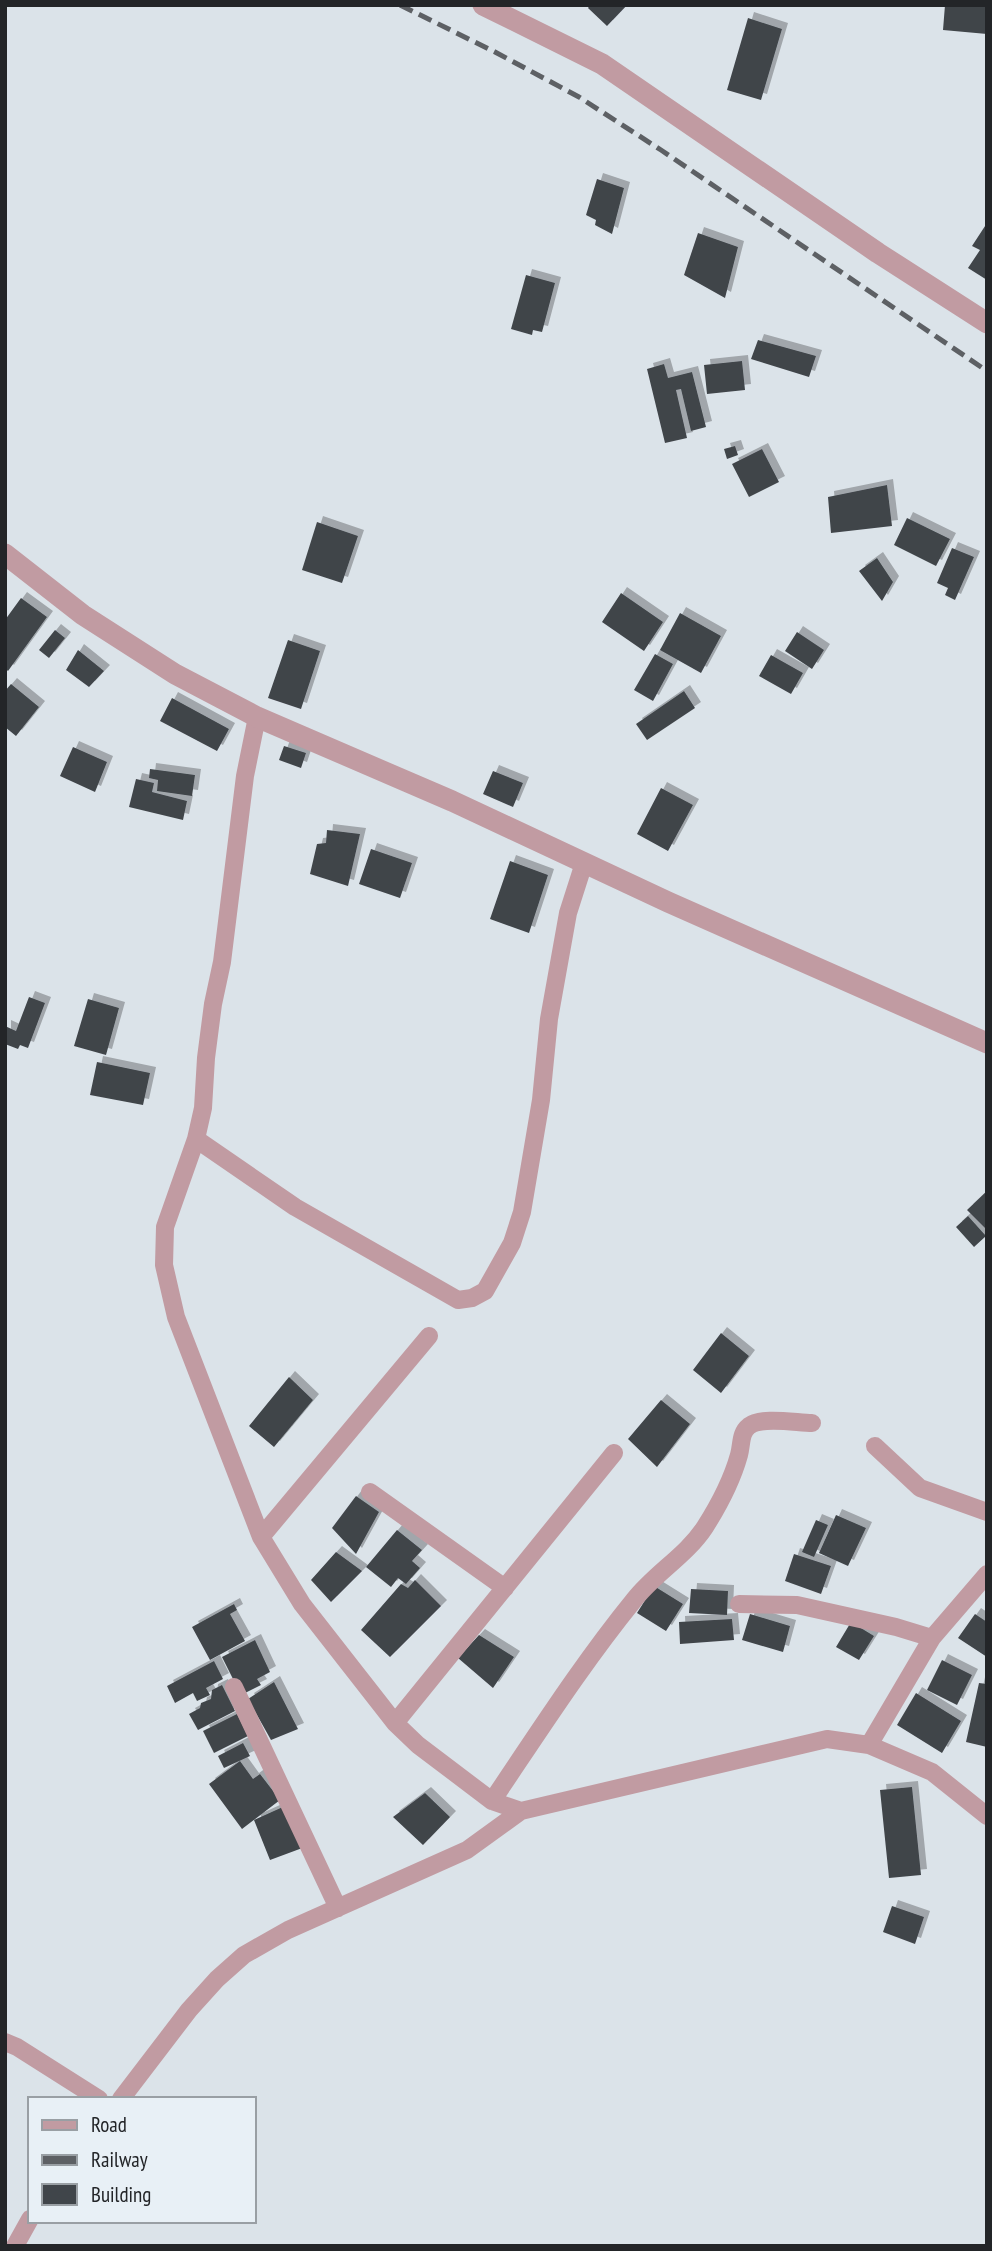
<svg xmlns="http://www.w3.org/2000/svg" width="992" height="2251" viewBox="0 0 992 2251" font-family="'PT Sans Narrow',sans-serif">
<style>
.building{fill:#40454a;filter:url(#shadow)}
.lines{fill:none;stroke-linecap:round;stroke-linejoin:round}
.minor{stroke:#c19ba2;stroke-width:18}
.tertiary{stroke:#c19ba2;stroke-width:21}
.rail{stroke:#5d6064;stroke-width:5;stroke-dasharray:14 7;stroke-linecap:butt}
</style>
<defs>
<filter id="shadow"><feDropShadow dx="6" dy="-6" stdDeviation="0" flood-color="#0004"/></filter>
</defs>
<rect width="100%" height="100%" fill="#dbe3e9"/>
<path class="building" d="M590,5H627L607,26L588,8Z
M945,5H987V34L943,30Z
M748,18L782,29L761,100L727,90Z
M597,179L624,188L612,234L595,225L596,220L586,215Z
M987,223V280L968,268L980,250L972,246Z
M698,233L738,247L725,298L684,275Z
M526,275L555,283L542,332L533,330L532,335L511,329Z
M758,340L816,356L809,377L751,359Z
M742,361L745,390L707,394L704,365Z
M664,364L668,378L692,372L706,427L691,431L681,389L676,390L687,438L665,443L647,369Z
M735,446L738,455L727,459L724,449Z
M762,449L779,482L749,497L732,464Z
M887,485L892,526L831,533L828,497Z
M907,518L950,539L936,566L894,545Z
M317,522L358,536L342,583L302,570Z
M952,548L974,557L955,600L945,595L948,588L937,583Z
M877,558L893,582L882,601L859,571Z
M621,593L663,622L644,651L602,622Z
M21,598L47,617L8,671L5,668V620Z
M680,613L721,636L701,673L660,650Z
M55,630L65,638L49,658L39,650Z
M797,632L824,650L812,669L785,651Z
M288,640L320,651L301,709L268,698Z
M78,650L104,671L89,687L66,670Z
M655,654L673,664L653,701L634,690Z
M771,655L803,673L791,694L759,676Z
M11,684L39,707L16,736L5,727V691Z
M684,691L695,708L647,740L636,724Z
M172,698L229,729L217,751L160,721Z
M284,746L306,753L301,768L279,760Z
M73,747L107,762L95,792L60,776Z
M150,769L195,775L192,796L157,791L158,780L149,778Z
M493,771L523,783L513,807L483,794Z
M136,779L154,783L152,792L187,801L183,820L129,807Z
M661,788L693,805L668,851L637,834Z
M327,830L360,834L348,886L310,874L317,844L326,843Z
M371,849L412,863L400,898L359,884Z
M510,861L548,875L529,933L490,919Z
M29,997L45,1003L28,1048L20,1045L18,1049L5,1044V1026L16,1031Z
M88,999L119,1008L106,1055L74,1046Z
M97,1062L150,1073L143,1105L90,1095Z
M987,1191V1230L967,1210Z
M968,1216L986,1236L974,1247L956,1227Z
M721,1333L749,1356L721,1393L693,1370Z
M289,1377L313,1400L274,1447L249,1426Z
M661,1400L690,1424L657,1467L628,1439Z
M356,1496L379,1512L356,1554L332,1528Z
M836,1515L866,1528L848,1566L819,1553Z
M816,1520L828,1525L814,1557L802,1552Z
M397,1530L422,1550L412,1561L420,1568L406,1584L398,1578L391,1587L366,1567Z
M336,1552L362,1571L331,1602L311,1580Z
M794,1554L831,1566L821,1594L785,1581Z
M415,1580L441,1606L390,1657L361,1630L401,1584L408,1588Z
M654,1586L683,1604L666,1631L637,1613Z
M691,1589L728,1591L727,1615L689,1613Z
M234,1604L237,1610L230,1614L245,1641L210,1660L192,1627Z
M750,1614L790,1626L783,1652L742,1640Z
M975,1614L987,1622V1657L958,1638Z
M732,1619L734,1640L680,1644L679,1622Z
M851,1622L874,1636L859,1660L836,1647Z
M479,1635L514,1657L493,1688L458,1658Z
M255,1640L270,1672L257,1679L261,1685L241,1695L222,1657Z
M942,1660L972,1675L957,1705L927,1690Z
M214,1661L223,1679L206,1688L210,1695L197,1701L193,1693L175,1703L167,1686Z
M274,1682L298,1729L271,1740L248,1699Z
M979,1683L987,1684V1747L966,1742Z
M222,1685L235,1711L198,1730L189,1714L200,1708L201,1703L211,1699L212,1690Z
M916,1693L961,1721L942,1753L897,1725Z
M237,1714L248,1736L214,1753L203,1731Z
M243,1743L250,1756L224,1768L218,1756Z
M240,1761L253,1779L260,1774L280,1800L242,1829L209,1784Z
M912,1787L921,1875L889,1878L880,1790Z
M425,1793L450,1817L423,1845L393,1817Z
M285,1806L305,1847L270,1860L254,1820Z
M892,1906L924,1917L915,1944L883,1932Z"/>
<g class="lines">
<path class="minor" d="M257,717L245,776L222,962L213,1004L206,1058L203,1108L196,1139L165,1227L164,1265L176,1317L261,1537L302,1604L395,1723L418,1745L492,1801L521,1811L827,1739L869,1745L932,1772L987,1816
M196,1139L295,1207L458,1300L472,1298L485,1291L512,1243L522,1212L541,1100L549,1019L568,913L584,863
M875,1446L920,1488L987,1512
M370,1492L505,1588
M261,1537L429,1336
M739,1604L797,1605L896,1627L932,1638
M234,1687L338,1908
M395,1723L614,1453
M869,1745L932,1638L987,1574
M492,1801C538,1733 582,1664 634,1600C655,1573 686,1556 705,1527C719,1505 732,1480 739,1455C742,1444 740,1433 749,1426C761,1416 797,1423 812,1423
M5,2042L17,2047L99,2099
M121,2099L189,2010L217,1979L244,1955L288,1930L467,1850L521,1811
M15,2246L30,2219"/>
<path class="tertiary" d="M483,5L602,64L878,253L987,323
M5,554L83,615L175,674L257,717L452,801L668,902L987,1043"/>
<path class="rail" d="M400,5L495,52L579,97L661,150L987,371"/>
</g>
<rect width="992" height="2251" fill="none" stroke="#232528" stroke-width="14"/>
<rect x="28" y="2097" width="228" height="126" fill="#e8f0f6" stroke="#999fa4" stroke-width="2"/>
<rect x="42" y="2120" width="35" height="10" fill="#c19ba2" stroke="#999fa4" stroke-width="2"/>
<text x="91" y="2132" font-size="21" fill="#232528">Road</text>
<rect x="42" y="2155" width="35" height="10" fill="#5d6064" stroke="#999fa4" stroke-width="2"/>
<text x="91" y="2167" font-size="21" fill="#232528">Railway</text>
<rect x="42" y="2184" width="35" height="21" fill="#40454a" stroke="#999fa4" stroke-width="2"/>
<text x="91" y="2202" font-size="21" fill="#232528">Building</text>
</svg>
